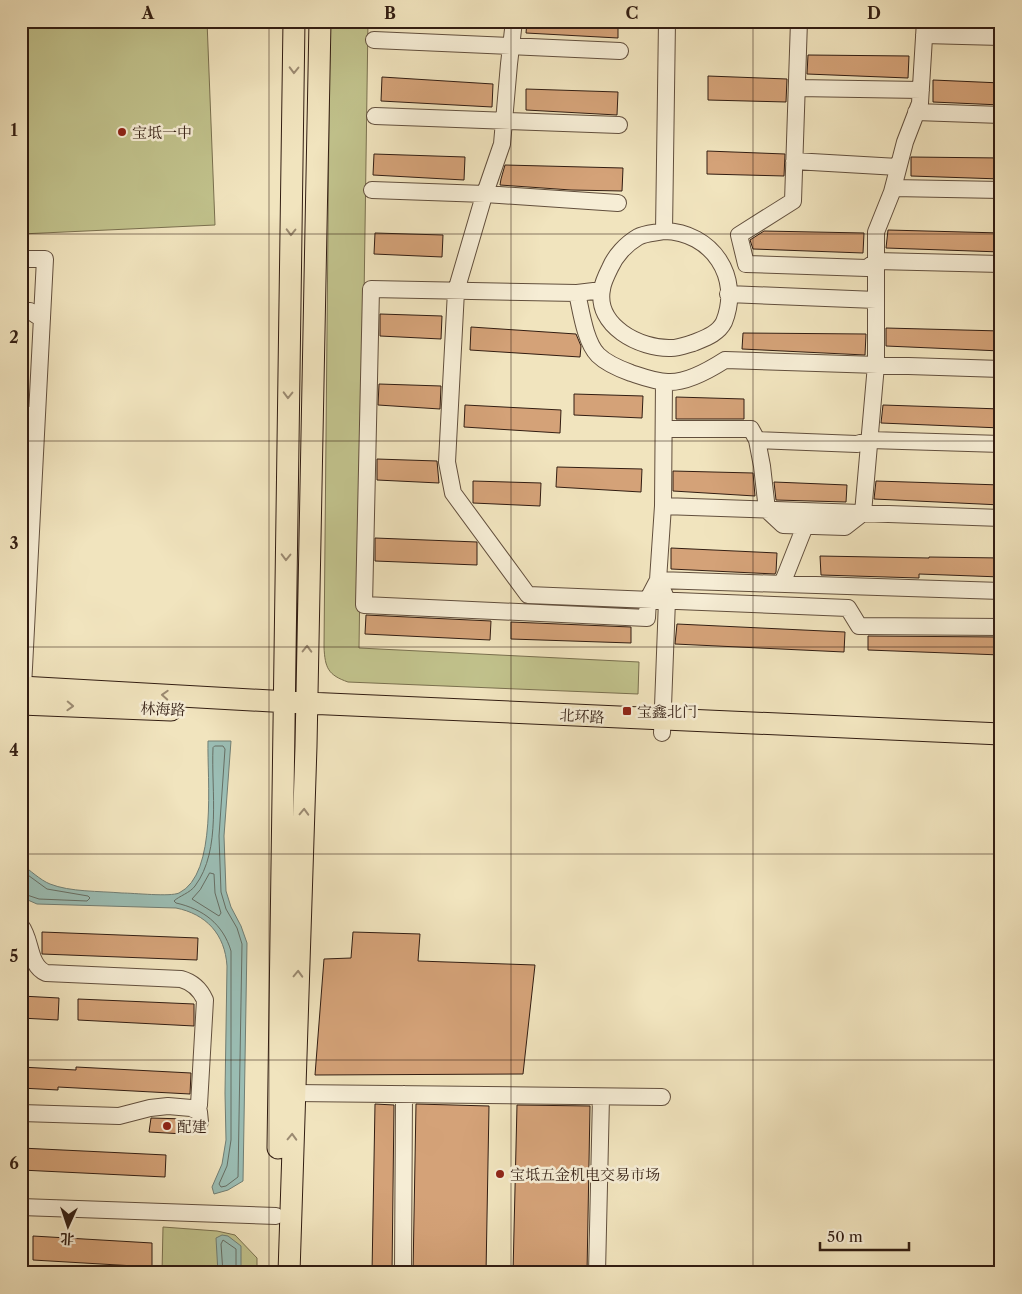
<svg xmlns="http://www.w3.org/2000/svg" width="1022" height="1294" viewBox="0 0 1022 1294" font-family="'Libre Caslon Text','Noto Serif SC',serif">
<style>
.green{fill:#c1c28c;stroke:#7a704f}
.water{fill:#9bbeb5;stroke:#717e74}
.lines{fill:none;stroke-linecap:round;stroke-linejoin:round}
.shore{stroke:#666e64;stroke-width:1}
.building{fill:#d4a278;stroke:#321d12}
.minor-casing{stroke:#624f3d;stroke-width:18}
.major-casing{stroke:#321d12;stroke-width:23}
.minor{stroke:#f6edd5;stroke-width:16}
.major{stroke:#f1e4be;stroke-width:21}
.oneway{stroke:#9b8a71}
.grid{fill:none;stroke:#321d12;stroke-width:1;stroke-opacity:0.55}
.poi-dot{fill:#8f2418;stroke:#f6edd5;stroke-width:2}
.labels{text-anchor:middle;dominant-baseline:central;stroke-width:5;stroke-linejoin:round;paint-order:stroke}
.poi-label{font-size:15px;fill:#321d12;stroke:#f6edd5;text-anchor:start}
.street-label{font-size:15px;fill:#321d12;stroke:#f6edd5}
.neatline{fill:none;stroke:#321d12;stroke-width:2}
.grid-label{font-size:16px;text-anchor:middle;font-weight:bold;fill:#321d12}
</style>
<rect width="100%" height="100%" fill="#f1e4be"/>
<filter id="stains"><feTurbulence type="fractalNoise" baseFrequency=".004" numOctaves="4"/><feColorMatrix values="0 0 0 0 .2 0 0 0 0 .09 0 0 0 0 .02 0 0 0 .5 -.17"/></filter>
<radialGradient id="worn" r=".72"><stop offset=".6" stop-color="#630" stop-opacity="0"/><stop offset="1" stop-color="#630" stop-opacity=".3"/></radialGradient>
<path class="green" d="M21,21H207L215,225L21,234Z
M330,21H368L359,648L639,662L638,694L348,682C328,675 325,668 324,647Z
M163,1227L217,1231L235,1235L257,1258V1273H162Z"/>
<path class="water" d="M208,741H231L224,836L226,891L231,907L241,926L247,943L243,1181L228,1190L214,1194L212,1187L222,1164L226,1140L225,1093L227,966C225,934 206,914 176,908L37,904L21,897V864C30,870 40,880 50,884C70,892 99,891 122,893C134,893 170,897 179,893C218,874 207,778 208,741Z
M222,1235L228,1236L241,1246V1273H218L216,1238Z"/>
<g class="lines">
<path class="shore" d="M215,746H223L225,749L219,836L221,892L226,909L237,928L242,944L238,1177L226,1186L221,1187L219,1184L227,1166L231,1140V951C223,924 203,909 176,903L174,901C179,896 190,893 195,886C222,850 211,790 213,748Z
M21,870L47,889L88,896L90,898L87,901L39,899L21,893
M210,873L214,874L215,893L221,913L219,916L192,899L200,890Z
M223,1273L221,1244L223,1240L236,1249V1273"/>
</g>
<path class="building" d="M527,21H618V38L526,33Z
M808,55L909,56L908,78L807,74Z
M708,76L787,79L786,102L708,100Z
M382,77L493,84L492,107L381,101Z
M933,80L1001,83V105L933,102Z
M526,89L618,92L617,115L526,110Z
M707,151L785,154L784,176L707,174Z
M374,154L465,157L464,180L373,175Z
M911,157L1001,158V179L911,176Z
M505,165L623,168L622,191L571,190L500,185L501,179Z
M888,230L1001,233V252L886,248Z
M764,231L864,233L863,253L753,249L750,240Z
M375,233L443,235L442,257L374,254Z
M380,314L442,316L441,339L380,336Z
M471,327L576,334L581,346L580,357L470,350Z
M886,328L1001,331V351L886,346Z
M743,333L866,334L865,355L742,349Z
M379,384L441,386L440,409L378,405Z
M574,394L643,396L642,418L574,415Z
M676,397L744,399V419H676Z
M465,405L561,410L560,433L464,427Z
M883,405L1001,409V428L881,423Z
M377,459L437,461L439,483L377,480Z
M557,467L642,469L641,492L556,487Z
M673,471L753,473L755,496L673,491Z
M473,481L541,483L540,506L473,503Z
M876,481L1001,485V505L874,499Z
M774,482L847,485L846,502L776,500Z
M375,538L477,542V565L375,561Z
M671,548L777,553L776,572L775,574L671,569Z
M820,556L929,558V557L1001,558V577L919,574V578L821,575Z
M366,615L491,621L490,640L365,634Z
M511,622L631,627V643L511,639Z
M677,624L845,632L844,652L675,644Z
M868,636L1001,637V655L868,650Z
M42,932L198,938L197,960L42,954Z
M353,932L420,934L418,961L535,965L523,1074L315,1075L324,959L351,958Z
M21,996L59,998L58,1020L21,1018Z
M78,999L194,1004V1026L78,1020Z
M21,1067L76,1070V1067L191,1073L190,1094L58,1087V1090L21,1088Z
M375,1104L394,1105L392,1273H372Z
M416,1104L489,1106L486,1273H413Z
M517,1105L590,1106L587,1273H513Z
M151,1118L185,1119L184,1134L149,1132Z
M21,1148L166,1155L165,1177L21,1170Z
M33,1236L152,1243V1267L33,1260Z"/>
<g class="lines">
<defs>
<path id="minor" d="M514,21L509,64L502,144L483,199L456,291L447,462L453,493L528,595L848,608L859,626L1001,627
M799,21L793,201L739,235L746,264L867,268L876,261L1001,264
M924,35L1001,37
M374,40L620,51
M797,88L921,90
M916,112L1001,115
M375,116L619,125
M794,161L898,167
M893,188L1001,190
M372,190L485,194L618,203
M664,231C712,232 742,277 724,322C718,334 705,338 693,343C686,345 679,348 671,348C640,349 595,326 602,289C603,282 607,274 610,268C615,256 626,244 638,237C645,233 656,233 664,231Z
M664,231L667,21
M21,259H45L23,687
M602,290L577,293L371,289L364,605L647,618L648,599L658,580L1001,591
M577,293C581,310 585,342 598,355C606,363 620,369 631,373C643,377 656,382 668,382C686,383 711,369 725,360L1001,369
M728,294L876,300
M21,311H30L42,319
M21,415H37
M664,429H751L757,440L857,444L870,440L1001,444
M757,440L762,466L767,510L783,525L845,527L863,513L876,365V232L892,192L905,142L920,103L925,21
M663,506L1001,518
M782,584L805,526
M662,733L667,600L658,580L663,506L664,382
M21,926C32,940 28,965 46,973L181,979C192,982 200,989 205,1000L199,1105L191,1108L168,1106L150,1108L119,1116L21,1113
M294,1093L662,1097
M191,1108L199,1112L200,1122
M21,1207L276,1216
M403,1273L404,1094
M597,1273L601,1097"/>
<path id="major" d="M21,687L306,703L1001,734
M21,704L171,710
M278,1148L294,21
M289,1273L306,746L320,21"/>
</defs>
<use href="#minor" class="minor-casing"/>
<use href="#major" class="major-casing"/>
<use href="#minor" class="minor"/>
<use href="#major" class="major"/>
</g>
<defs><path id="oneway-chevron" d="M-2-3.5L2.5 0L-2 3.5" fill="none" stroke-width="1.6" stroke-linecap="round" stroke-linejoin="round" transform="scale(1.25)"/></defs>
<g class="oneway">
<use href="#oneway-chevron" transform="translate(294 70) rotate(91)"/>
<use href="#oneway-chevron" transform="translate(291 232) rotate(91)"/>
<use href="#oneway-chevron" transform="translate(288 395) rotate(91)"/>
<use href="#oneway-chevron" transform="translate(286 557) rotate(91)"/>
<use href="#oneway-chevron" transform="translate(307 649) rotate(-89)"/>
<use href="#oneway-chevron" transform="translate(165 695) rotate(-177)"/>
<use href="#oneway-chevron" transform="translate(70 706) rotate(2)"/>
<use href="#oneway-chevron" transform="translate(304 812) rotate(-88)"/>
<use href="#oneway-chevron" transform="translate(298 974) rotate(-88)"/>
<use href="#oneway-chevron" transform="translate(292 1137) rotate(-88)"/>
</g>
<path class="grid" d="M269,21V1273M511,21V1273M753,21V1273M21,234H1001M21,441H1001M21,647H1001M21,854H1001M21,1060H1001"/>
<g class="poi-dot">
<circle cx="122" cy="132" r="5"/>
<rect x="622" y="706" width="10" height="10" rx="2.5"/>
<circle cx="167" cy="1126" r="5"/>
<circle cx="500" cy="1174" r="5"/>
</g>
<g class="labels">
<g class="poi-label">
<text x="132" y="132">宝坻一中</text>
<text x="637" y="711">宝鑫北门</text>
<text x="177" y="1126">配建</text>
<text x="510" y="1174">宝坻五金机电交易市场</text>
</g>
<g class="street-label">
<text transform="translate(163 709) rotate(2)">林海路</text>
<text transform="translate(582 716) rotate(3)">北环路</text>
</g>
</g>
<rect width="1022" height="1294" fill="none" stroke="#f1e4be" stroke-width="55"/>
<g transform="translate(68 1226) rotate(183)" stroke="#f6edd5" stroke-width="4" paint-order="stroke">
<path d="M0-4L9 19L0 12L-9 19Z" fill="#321d12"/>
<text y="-8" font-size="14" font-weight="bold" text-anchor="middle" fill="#321d12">北</text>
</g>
<path d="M820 1242v8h89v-8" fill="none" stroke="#321d12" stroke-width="2.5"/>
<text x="827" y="1242" font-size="15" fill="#321d12" stroke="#f6edd5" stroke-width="4" paint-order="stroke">50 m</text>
<rect x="28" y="28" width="966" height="1238" class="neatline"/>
<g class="grid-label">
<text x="148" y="19">A</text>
<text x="390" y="19">B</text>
<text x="632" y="19">C</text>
<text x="874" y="19">D</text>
<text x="14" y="136">1</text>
<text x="14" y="343">2</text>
<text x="14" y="549">3</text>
<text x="14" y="756">4</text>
<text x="14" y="962">5</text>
<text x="14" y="1169">6</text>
</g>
<rect width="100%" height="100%" filter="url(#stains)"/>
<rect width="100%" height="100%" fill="url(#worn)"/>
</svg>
